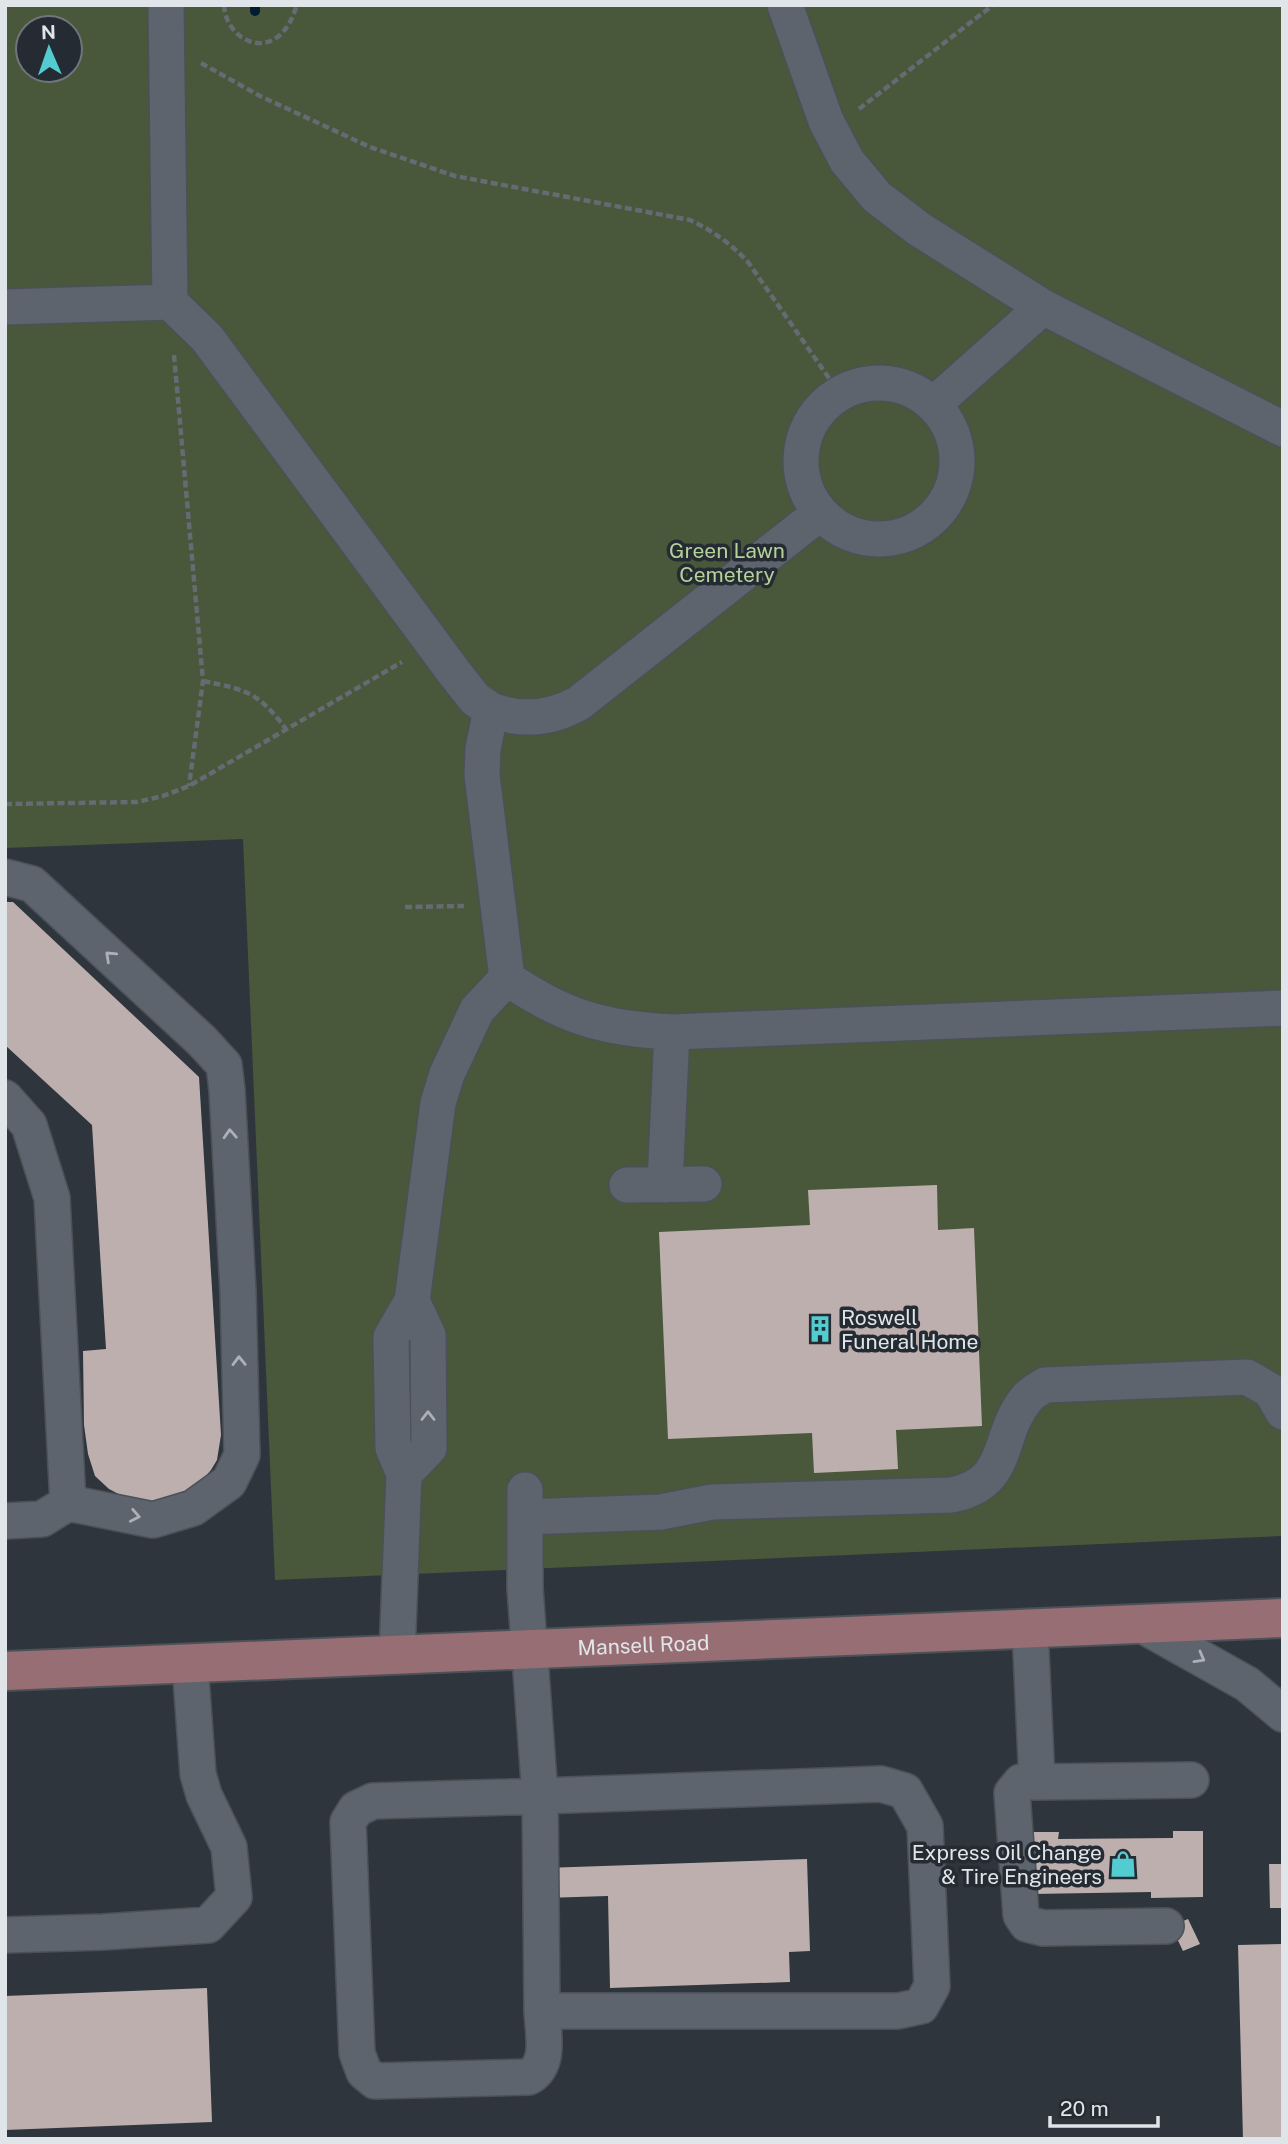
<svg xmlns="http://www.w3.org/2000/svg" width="1288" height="2144" viewBox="0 0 1288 2144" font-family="'Public Sans',sans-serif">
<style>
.green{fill:#49573b;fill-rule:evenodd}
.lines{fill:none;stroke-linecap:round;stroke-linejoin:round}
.stream{stroke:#011c30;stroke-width:10}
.building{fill:#bdafad}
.minor-casing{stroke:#4b5157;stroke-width:38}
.major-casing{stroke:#4b5157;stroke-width:42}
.path{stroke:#656b72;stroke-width:4.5;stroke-dasharray:7 3.5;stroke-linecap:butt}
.minor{stroke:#5d646d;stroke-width:35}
.major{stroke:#976e73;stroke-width:38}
.oneway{stroke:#acb1b8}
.labels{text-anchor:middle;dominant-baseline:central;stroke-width:7;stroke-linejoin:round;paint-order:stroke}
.park-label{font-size:21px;fill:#b5d098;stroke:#252b33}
.poi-label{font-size:21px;fill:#e0e5ea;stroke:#252b33;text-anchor:start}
.street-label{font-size:21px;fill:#e0e5ea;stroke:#252b33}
</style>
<rect width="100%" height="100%" fill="#2f353d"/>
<path class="green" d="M5,5H1283V1536L275,1580L243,839L5,848ZM28,28H70V70H28Z"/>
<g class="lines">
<path class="stream" d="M255,11V5"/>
</g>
<path class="building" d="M5,902H13L199,1077L221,1435L217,1460L211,1470L197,1486L176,1498L151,1502L132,1501L109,1489L95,1476L88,1454L84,1425L83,1351L106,1349L92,1125L5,1045Z
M937,1185L938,1230L974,1228L982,1426L896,1430L898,1469L814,1473L812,1433L668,1439L659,1232L810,1225L808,1190Z
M1173,1831H1203V1897L1151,1898V1892L1032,1894V1832H1059L1058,1839L1173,1838Z
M807,1859L810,1951L789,1952L790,1982L610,1988L608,1896L545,1898L544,1868Z
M1269,1864H1283V1908H1270Z
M1188,1919L1200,1944L1183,1951L1171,1926Z
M1283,1944V2139H1243L1238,1945Z
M207,1988L212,2122L5,2130V1996Z"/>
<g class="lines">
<defs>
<path id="minor" d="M166,5L170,302
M785,5L826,121L847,161L877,197L919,229L1043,307
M5,307L170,302L207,338L453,671L475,699L491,710L483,749L482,775L507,978L477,1010L447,1074L438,1103L412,1301L391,1337L393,1448L404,1474L397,1655
M801 461a78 78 0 1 1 156 0a78 78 0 1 1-156 0Z
M934,404L1043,307L1283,429
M491,710C521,721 551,719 579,703L820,513
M5,877L32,884L202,1041L224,1065L227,1090L238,1291L242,1455L229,1482L193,1508L153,1520L68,1503
M507,978C563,1017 605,1029 672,1032L1283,1008
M5,1098L29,1125L52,1198L68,1503L42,1519L5,1521
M627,1185L704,1184
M665,1185L672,1032
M404,1474L429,1448L428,1335L412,1301
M525,1490V1588L540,1796L881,1784L905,1791L925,1826L932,1986L921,2006L898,2011H542L540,1796L373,1801L356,1809L348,1822L357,2053L364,2072L375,2081L529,2077C551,2064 543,2033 542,2011
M526,1517L661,1512L712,1502L952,1495C1013,1482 995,1436 1027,1398C1031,1393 1039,1389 1045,1385L1247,1377L1271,1391L1283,1412
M1140,1624L1247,1684L1283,1714
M1030,1629L1037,1782H1021L1012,1793L1021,1915L1027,1924L1043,1928L1166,1926
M1037,1782L1191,1780
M5,1935L103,1932L208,1925L234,1897L229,1847L204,1795L198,1774L190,1664"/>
<g id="major">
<path id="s1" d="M5,1671L1283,1618"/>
</g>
</defs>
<use href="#minor" class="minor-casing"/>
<use href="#major" class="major-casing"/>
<path class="path" d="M224,5C225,33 256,56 280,35C289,27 293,16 297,5
M201,63L260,96L370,147L455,176L690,220C713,231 730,243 748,262L840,394
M859,109L993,5
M174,355L203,681L189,786
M203,681C247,690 258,692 286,729
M5,804L137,802L163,796L189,786L402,662
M405,907L464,906"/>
<use href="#minor" class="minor"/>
<use href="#major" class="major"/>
</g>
<defs><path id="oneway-chevron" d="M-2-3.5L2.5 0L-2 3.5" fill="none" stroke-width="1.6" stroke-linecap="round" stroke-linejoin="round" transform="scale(1.75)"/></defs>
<g class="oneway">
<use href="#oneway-chevron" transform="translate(110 956) rotate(-137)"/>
<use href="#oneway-chevron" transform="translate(230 1134) rotate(-93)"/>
<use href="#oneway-chevron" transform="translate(239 1361) rotate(-91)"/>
<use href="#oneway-chevron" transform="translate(428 1416) rotate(-90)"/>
<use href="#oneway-chevron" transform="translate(135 1516) rotate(11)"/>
<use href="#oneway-chevron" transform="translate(1200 1658) rotate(29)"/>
</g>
<defs>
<symbol id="building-bare" viewBox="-9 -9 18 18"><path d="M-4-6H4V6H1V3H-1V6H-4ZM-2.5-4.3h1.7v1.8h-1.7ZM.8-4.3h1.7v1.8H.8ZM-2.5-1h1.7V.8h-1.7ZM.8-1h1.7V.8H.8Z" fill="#52ccd0" stroke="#252b33" stroke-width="2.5" paint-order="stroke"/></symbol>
<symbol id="shop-bare" viewBox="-9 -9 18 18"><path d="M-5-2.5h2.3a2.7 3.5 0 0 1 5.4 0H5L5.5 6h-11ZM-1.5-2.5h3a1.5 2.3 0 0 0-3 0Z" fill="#52ccd0" stroke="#252b33" stroke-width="2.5" paint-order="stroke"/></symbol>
</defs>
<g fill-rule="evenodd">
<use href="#building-bare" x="801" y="1310" width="38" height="38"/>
<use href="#shop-bare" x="1104" y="1845" width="38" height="38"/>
</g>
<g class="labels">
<g class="park-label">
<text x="727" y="550">Green Lawn<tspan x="727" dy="24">Cemetery</tspan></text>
</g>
<g class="poi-label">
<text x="841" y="1317">Roswell<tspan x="841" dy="24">Funeral Home</tspan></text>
<text x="1102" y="1852" text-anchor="end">Express Oil Change<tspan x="1102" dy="24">&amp; Tire Engineers</tspan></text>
</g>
<g class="street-label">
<text stroke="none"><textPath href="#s1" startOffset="639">Mansell Road</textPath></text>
</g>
</g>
<rect width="1288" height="2144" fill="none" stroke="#e0e5ea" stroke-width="14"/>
<g transform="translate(49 49) rotate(358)"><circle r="33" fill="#252b33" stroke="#70757c" stroke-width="2"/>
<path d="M0-5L12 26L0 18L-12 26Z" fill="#52ccd0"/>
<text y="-10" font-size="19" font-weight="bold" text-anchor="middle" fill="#e0e5ea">N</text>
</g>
<path d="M1050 2116v10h108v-10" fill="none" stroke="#e0e5ea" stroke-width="3.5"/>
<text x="1060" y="2116" font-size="21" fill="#e0e5ea" stroke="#252b33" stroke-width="5" paint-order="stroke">20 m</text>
</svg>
